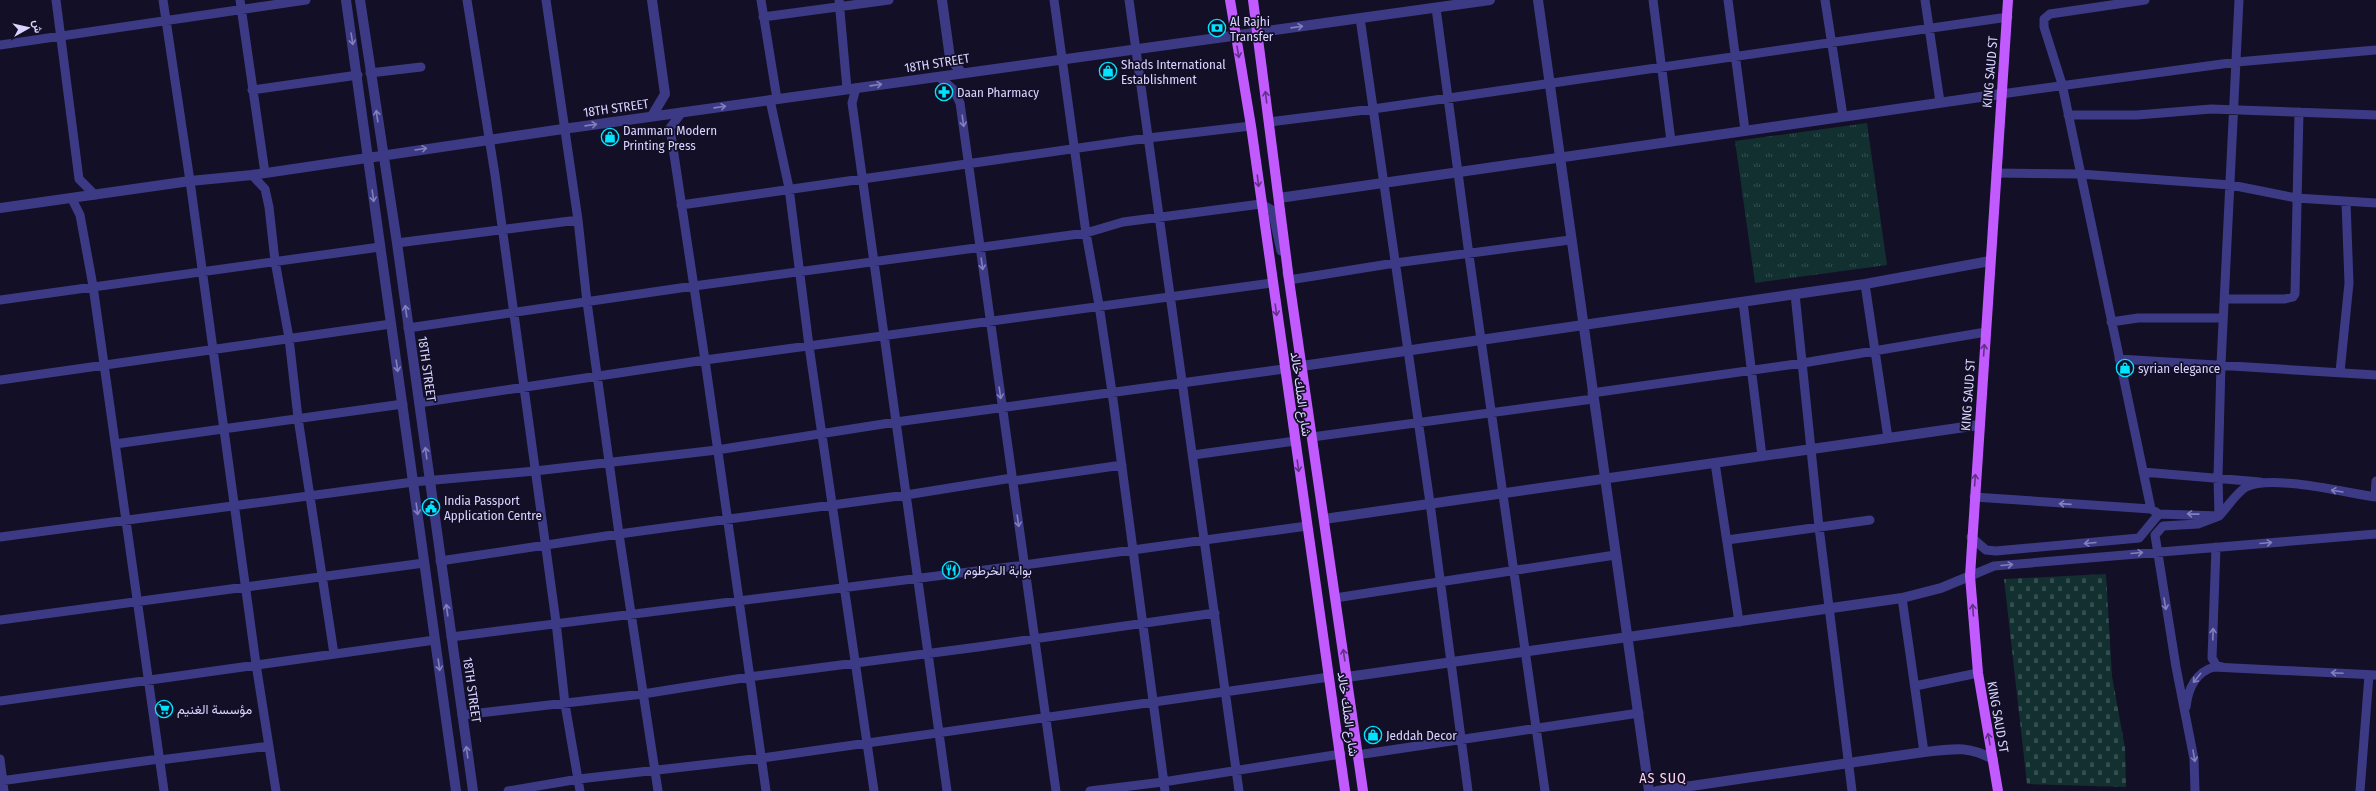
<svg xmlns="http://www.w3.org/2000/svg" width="2376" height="791" viewBox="0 0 2376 791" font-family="'Fira Sans Condensed',Vazirmatn,sans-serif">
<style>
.grass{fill:url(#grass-tufts)}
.cemetery{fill:url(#cemetery-stones)}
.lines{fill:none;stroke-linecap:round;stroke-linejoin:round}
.minor{stroke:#3d3a85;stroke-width:9}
.tertiary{stroke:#3d3a85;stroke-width:10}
.primary{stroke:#c25bff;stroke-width:10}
.oneway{stroke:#837fbc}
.oneway2{stroke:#623188}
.labels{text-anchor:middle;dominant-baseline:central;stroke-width:3.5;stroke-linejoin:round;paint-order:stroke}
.poi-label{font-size:13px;fill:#d9d4ff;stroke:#130f26;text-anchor:start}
.street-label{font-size:13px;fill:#d9d4ff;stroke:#130f26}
.neighbourhood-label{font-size:14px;letter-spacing:1px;fill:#ffd6f0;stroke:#130f26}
</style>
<defs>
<pattern id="grass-tufts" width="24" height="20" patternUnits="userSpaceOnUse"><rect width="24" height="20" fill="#12302f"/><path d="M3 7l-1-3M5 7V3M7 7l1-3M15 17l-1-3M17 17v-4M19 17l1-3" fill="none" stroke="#344d4e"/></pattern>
<pattern id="cemetery-stones" width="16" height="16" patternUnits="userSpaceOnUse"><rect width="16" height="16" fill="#12302f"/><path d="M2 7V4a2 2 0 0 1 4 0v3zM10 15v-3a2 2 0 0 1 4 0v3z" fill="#344d4e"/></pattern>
</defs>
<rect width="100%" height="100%" fill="#130f26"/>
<path class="grass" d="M1867,123L1887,265L1755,283L1735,141Z"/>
<path class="cemetery" d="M2106,574L2112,676L2125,748L2126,787L2027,784L2004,579Z"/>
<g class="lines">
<path class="minor" d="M56,0L79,179L95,195
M163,0L190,181L256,664L276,791
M240,0L265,173
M467,0L495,175L556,622L565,704L580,791
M546,0L578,220L587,302L619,534L658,791
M761,0L777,99
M839,0L847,89
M1054,0L1086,233L1099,305L1112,392L1165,791
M1129,0L1239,791
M1653,0L1671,141
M1728,0L1745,130
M1825,0L1843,116
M1925,0L1940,102
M2145,0L2050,14L2044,19V27L2062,84L2151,509
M1436,8L1469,255L1545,791
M763,17L889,0
M1360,18L1430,503L1468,791
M0,45L306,0
M370,73L421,67
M939,77L954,90L960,103L1056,791
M856,88L852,103L947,791
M252,90L358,75
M2001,94L2237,62L2376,50
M770,100L789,188L809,346L874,791
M682,112L670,128L705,360L766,791
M2068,115H2137L2211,109L2376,115
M1269,122L1373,109L2008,17
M1996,173L2080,174L2231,185L2296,198L2376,203
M252,175L265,189L269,207L275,261L289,338L298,418L334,654
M72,199L80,215L93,286L164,791
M681,205L1148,138L1251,126
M397,243L578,220
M1287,273L1289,280L1395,263L1570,240
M1865,284L1888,438
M1795,294L1819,527L1852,791
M2224,299H2285L2293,297L2295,294L2299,112
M0,300L380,247
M1743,302L1762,456
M2111,322L2138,318H2223
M408,328L694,286L1086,233L1123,222L1261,204L1272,210L1281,251
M2119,359L2376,375
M2340,372L2349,283L2346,202
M0,380L391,324
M1592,393L1803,363L1986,332
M419,403L705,360L1272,283
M1312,437L1593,399
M115,444L403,404
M1193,455L1295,441
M1715,463L1739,622
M2143,472L2260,482
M1013,481L1122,465
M1974,497L2151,509L2159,514L2219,516C2227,508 2236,493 2246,487C2272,474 2346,493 2376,497
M2375,497L2376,481
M0,537L413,482L535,471L717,450L896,422L1284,369
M1971,537L1986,550L1996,551L2139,538L2159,514
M1727,540L1870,520
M2216,547L2212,658L2216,665L2222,667
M440,561L619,534L906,495L1012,478
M1970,576L1994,566L2376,534
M1335,598L1615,555
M1902,598L1924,752
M0,620L424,563
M451,637L1024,565L1307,526
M1915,686L1978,673
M0,701L435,640
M2186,707C2188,689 2196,672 2214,667L2376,675
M462,715L643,694L749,677L978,647L1215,613
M1357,755L1639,713
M0,759L4,791
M160,760L269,746
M0,781L159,759
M508,791L579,779L762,758L1329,677
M1090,791L1163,782L1341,754
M2195,791L2194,759L2176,667L2155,535L2163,526L2198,524L2219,516L2218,477L2221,364L2239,0
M2360,791L2369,675"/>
<path class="tertiary" d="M346,0L456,791
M360,0L397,243L473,791
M652,0L665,94L652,116
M942,0L950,58L961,72
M1538,0L1649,791
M1279,198L2001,94
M0,208L190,181L252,175L563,129L1490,0
M1302,366L1865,284L1990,261
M1324,519L1979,425
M1347,677L1902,598L1941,588L1970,576
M1657,791L1924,752C1953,749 1966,745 1993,759"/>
<path class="primary" d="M1230,0L1251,126L1345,791
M1253,0L1289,280L1363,791
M1998,791L1978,673L1970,576L2008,0"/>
</g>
<defs><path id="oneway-shaft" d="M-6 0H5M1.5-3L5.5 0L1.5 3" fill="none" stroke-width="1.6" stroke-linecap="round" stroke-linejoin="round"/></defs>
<g class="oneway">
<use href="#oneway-shaft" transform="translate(1297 27) rotate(-8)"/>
<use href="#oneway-shaft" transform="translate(352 39) rotate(81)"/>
<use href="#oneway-shaft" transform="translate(876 85) rotate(-8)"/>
<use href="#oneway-shaft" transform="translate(720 107) rotate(-8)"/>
<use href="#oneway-shaft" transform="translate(377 116) rotate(-98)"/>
<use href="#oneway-shaft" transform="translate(963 121) rotate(82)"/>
<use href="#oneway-shaft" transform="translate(591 125) rotate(-8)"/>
<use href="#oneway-shaft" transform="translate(421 149) rotate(-9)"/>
<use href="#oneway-shaft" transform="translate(373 196) rotate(82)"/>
<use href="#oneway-shaft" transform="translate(982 264) rotate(82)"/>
<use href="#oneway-shaft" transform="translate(406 311) rotate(-98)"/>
<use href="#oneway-shaft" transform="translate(397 366) rotate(82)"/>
<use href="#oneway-shaft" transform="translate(1000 393) rotate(82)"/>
<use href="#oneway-shaft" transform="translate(426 453) rotate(-98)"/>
<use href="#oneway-shaft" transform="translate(2337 491) rotate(-171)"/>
<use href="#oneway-shaft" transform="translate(2065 504) rotate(-176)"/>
<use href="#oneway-shaft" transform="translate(417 509) rotate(82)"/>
<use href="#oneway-shaft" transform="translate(2193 514) rotate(-179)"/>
<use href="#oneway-shaft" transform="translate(1018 521) rotate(82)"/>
<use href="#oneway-shaft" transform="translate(2090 543) rotate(175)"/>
<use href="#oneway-shaft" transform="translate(2266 543) rotate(-5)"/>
<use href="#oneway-shaft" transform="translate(2137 553) rotate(-5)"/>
<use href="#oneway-shaft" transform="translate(2007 565) rotate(-5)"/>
<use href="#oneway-shaft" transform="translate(2165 604) rotate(80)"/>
<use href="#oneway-shaft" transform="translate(447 610) rotate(-98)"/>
<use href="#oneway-shaft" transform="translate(2213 634) rotate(-88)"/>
<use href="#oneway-shaft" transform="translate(439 665) rotate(82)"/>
<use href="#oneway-shaft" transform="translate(2337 673) rotate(-177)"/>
<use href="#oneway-shaft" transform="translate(2197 678) rotate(129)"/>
<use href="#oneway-shaft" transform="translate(467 752) rotate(-98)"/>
<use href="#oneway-shaft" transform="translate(2194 756) rotate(80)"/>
</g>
<g class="oneway2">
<use href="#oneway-shaft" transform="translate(1238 52) rotate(80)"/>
<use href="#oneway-shaft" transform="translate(1266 97) rotate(-97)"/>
<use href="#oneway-shaft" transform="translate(1258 181) rotate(83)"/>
<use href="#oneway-shaft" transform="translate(1276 310) rotate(82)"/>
<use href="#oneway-shaft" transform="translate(1984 350) rotate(-86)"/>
<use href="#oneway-shaft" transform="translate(1298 466) rotate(82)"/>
<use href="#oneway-shaft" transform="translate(1975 480) rotate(-86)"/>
<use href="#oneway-shaft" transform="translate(1973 610) rotate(-94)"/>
<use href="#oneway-shaft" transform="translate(1344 655) rotate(-98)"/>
<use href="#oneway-shaft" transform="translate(1989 739) rotate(-100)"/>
</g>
<defs>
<symbol id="bank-ring" viewBox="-11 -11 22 22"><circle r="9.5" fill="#130f26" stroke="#00e5ff" stroke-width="1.5"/><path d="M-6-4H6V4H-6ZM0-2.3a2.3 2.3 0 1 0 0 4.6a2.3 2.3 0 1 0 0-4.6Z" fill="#00e5ff"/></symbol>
<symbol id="shop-ring" viewBox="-11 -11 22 22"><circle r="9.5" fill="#130f26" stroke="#00e5ff" stroke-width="1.5"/><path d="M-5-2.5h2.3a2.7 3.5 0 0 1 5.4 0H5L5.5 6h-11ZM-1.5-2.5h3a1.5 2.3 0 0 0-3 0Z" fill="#00e5ff"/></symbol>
<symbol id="pharmacy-ring" viewBox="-11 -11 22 22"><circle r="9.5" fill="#130f26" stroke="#00e5ff" stroke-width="1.5"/><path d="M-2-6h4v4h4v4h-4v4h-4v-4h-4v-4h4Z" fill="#00e5ff"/></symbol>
<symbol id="civic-ring" viewBox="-11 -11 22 22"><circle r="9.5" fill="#130f26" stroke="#00e5ff" stroke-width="1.5"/><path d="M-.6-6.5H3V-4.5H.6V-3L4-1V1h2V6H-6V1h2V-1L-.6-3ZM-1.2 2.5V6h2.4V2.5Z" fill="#00e5ff"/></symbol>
<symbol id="restaurant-ring" viewBox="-11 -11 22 22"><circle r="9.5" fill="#130f26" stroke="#00e5ff" stroke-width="1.5"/><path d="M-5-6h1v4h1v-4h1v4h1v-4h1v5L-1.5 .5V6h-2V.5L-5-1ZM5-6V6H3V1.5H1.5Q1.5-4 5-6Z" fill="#00e5ff"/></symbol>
<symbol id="supermarket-ring" viewBox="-11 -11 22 22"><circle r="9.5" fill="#130f26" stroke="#00e5ff" stroke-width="1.5"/><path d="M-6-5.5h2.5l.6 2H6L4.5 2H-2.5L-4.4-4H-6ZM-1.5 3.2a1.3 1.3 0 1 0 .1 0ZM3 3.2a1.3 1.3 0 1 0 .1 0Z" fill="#00e5ff"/></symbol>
</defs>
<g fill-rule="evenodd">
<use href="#bank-ring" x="1207" y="18" width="20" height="20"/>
<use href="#shop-ring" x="1098" y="61" width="20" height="20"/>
<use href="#pharmacy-ring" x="934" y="82" width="20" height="20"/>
<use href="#shop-ring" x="600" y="127" width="20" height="20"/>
<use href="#shop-ring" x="2115" y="358" width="20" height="20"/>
<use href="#civic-ring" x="421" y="497" width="20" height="20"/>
<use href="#restaurant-ring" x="941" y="560" width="20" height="20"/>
<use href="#supermarket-ring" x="154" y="699" width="20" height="20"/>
<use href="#shop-ring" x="1363" y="725" width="20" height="20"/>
</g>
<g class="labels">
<g class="poi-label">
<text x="1230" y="21">Al Rajhi<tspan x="1230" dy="15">Transfer</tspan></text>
<text x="1121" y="64">Shads International<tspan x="1121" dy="15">Establishment</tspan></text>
<text x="957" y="92">Daan Pharmacy</text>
<text x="623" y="130">Dammam Modern<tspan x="623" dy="15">Printing Press</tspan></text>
<text x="2138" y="368">syrian elegance</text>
<text x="444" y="500">India Passport<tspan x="444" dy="15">Application Centre</tspan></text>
<text x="964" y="570">بوابة الخرطوم</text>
<text x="177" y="709">مؤسسة الغنيم</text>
<text x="1386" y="735">Jeddah Decor</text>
</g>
<g class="street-label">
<text transform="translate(937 63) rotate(-9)">18TH STREET</text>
<text transform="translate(1990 72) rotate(-85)">KING SAUD ST</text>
<text transform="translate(616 108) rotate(-8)">18TH STREET</text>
<text transform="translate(427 369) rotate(82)">18TH STREET</text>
<text transform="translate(1301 394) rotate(82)">شارع الملك خالد</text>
<text transform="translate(1968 395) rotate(-86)">KING SAUD ST</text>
<text transform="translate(472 690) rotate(82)">18TH STREET</text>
<text transform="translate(1348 714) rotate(82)">شارع الملك خالد</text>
<text transform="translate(1998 717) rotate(80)">KING SAUD ST</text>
</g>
<g class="neighbourhood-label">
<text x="1663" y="778">AS SUQ</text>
</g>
</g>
<g transform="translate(28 28) rotate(82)" stroke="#130f26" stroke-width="3" paint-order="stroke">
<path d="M0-3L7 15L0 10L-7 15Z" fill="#d9d4ff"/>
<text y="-6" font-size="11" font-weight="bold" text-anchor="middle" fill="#d9d4ff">ش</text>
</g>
</svg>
